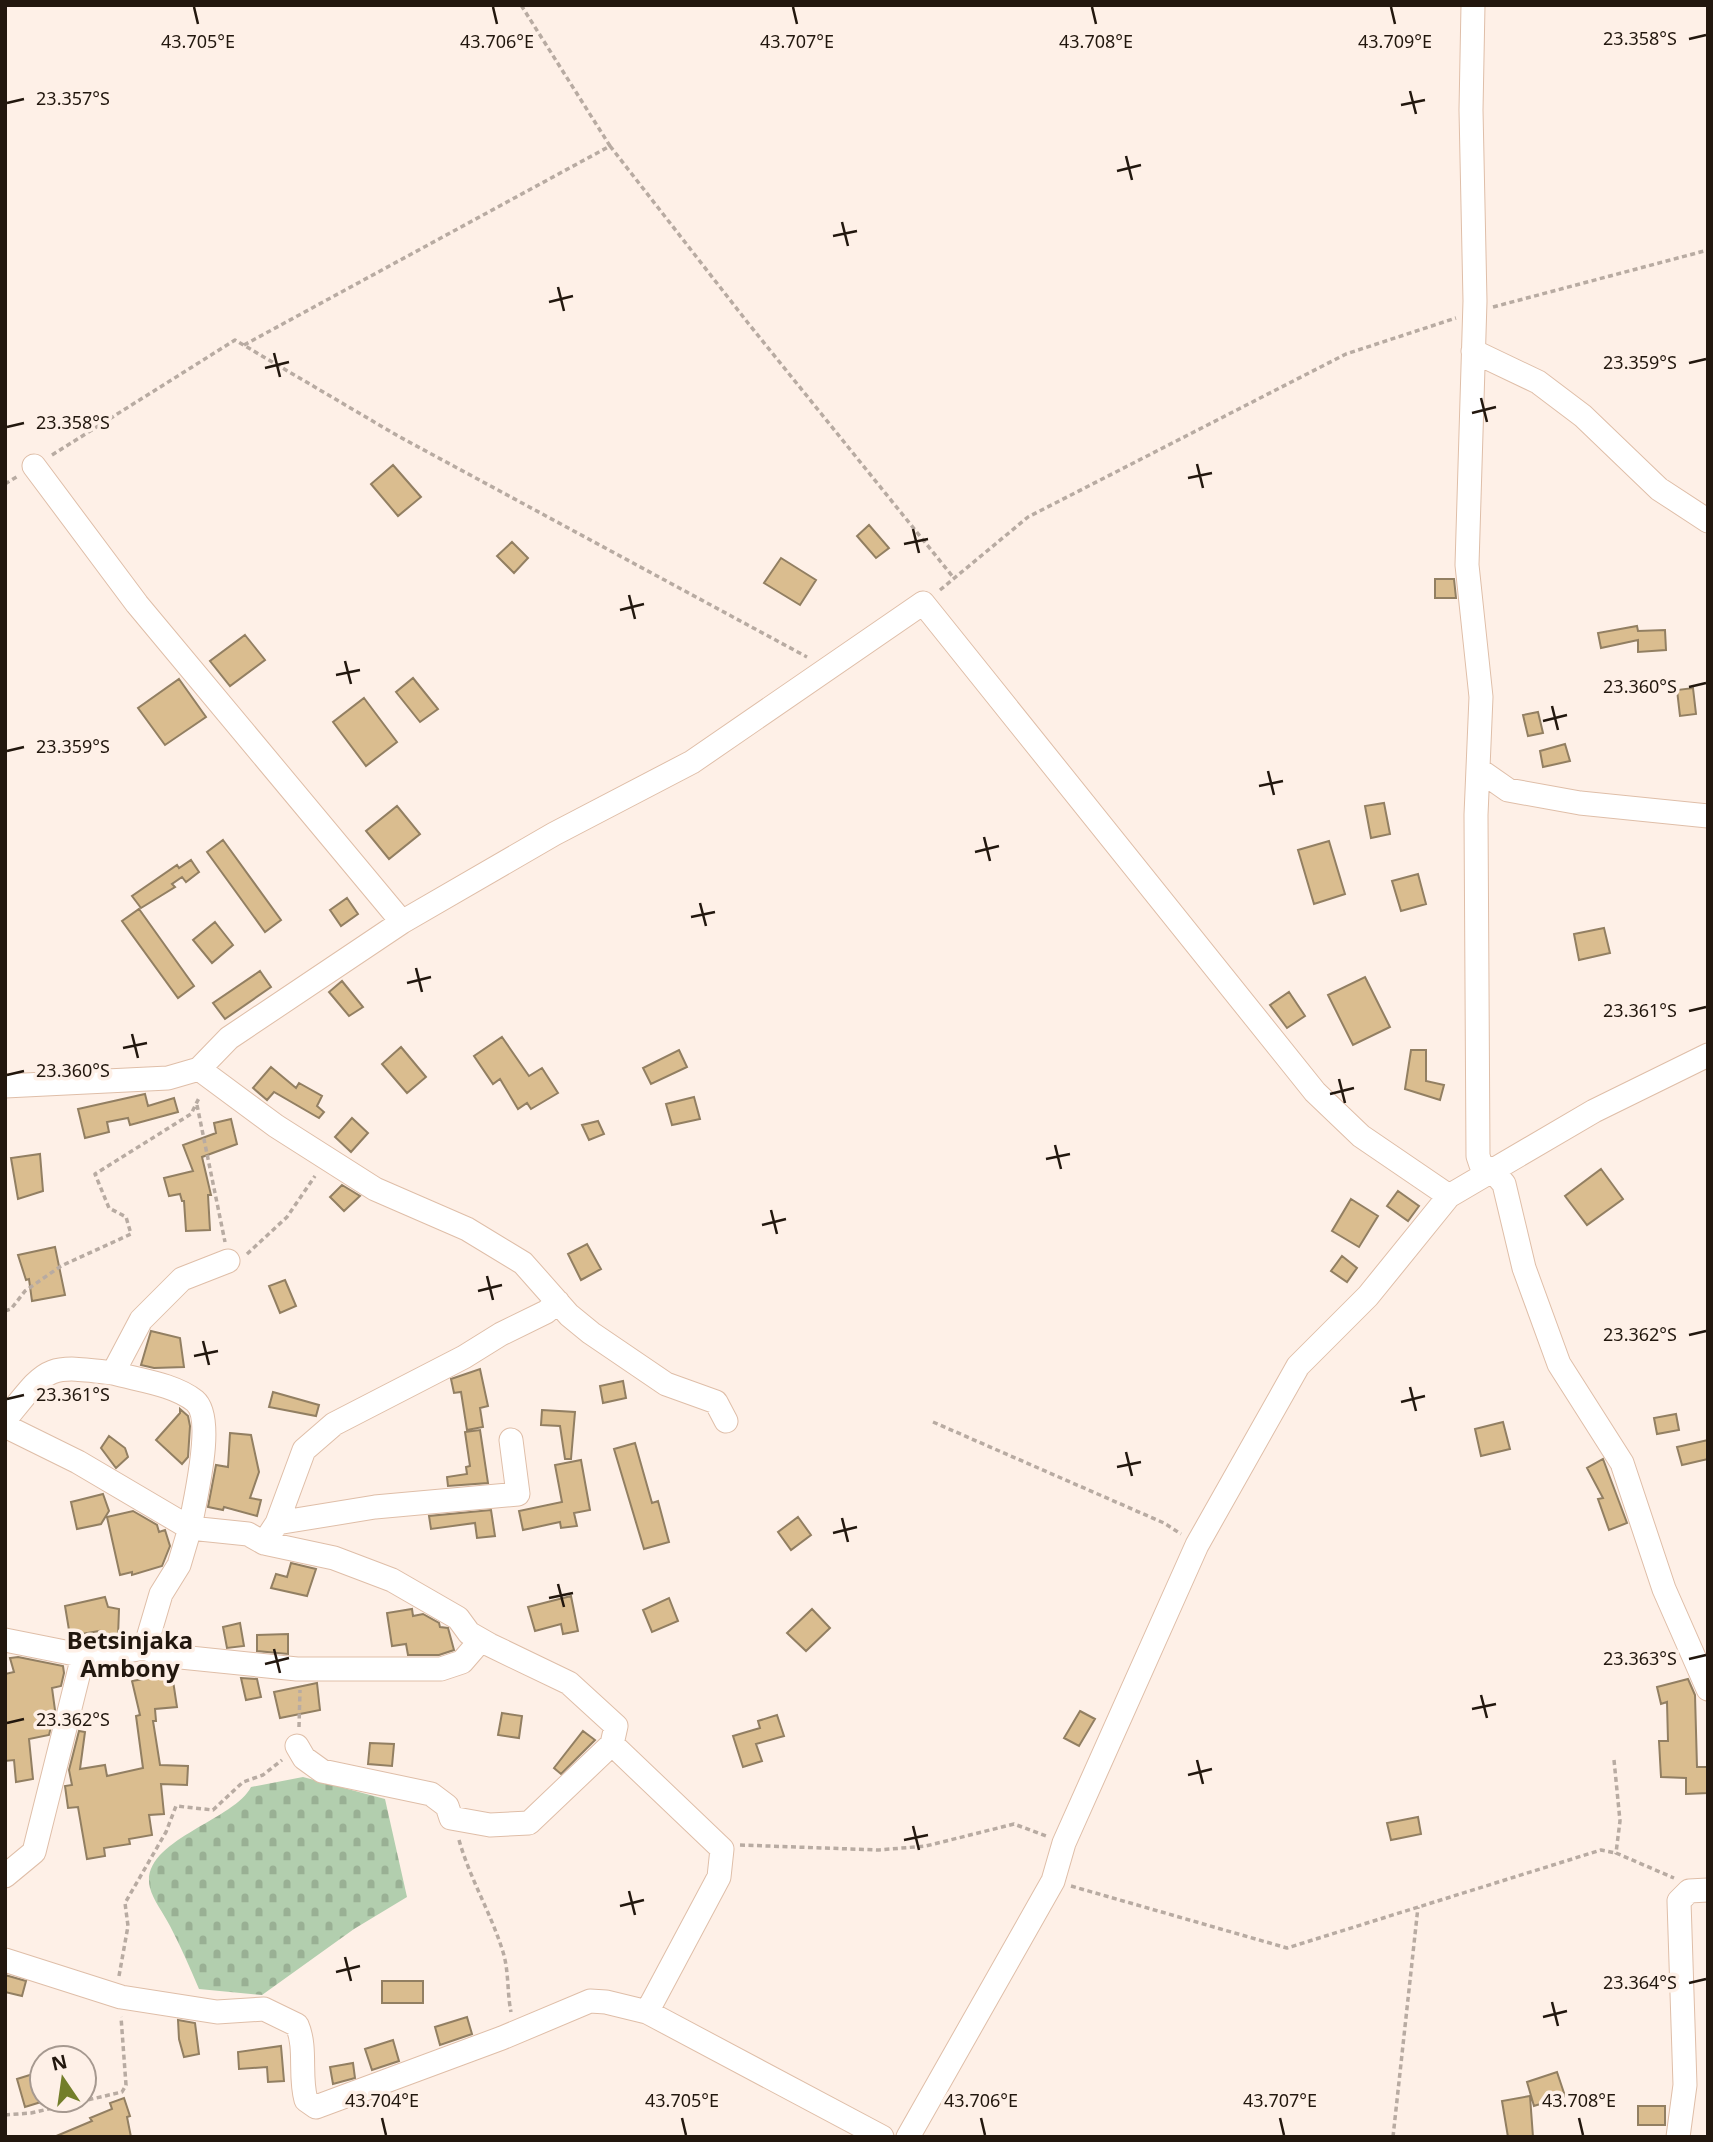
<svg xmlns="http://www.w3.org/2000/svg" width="1713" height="2142" viewBox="0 0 1713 2142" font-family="'Noto Sans',sans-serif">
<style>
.cemetery{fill:url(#cemetery-stones)}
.building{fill:#dabd8f;stroke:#927f62;stroke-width:2}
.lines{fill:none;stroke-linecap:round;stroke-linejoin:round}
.minor-casing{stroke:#dfbea8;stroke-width:25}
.path{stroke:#b8aba2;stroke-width:3.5;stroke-dasharray:5 3.5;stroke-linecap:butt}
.minor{stroke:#fff;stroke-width:23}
.ticks{fill:none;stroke:#22170e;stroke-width:2.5}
.labels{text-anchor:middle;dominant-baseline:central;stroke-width:7;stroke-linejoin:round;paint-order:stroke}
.quarter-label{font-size:24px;font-weight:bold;fill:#22170e;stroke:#fef0e7}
.ticks-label{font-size:18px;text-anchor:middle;fill:#22170e;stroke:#fef0e7;stroke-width:7;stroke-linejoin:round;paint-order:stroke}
</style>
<defs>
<pattern id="cemetery-stones" width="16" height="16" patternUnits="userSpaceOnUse" patternTransform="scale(1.75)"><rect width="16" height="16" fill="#b2ceae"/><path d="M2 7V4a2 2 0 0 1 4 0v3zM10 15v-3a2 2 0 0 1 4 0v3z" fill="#99b094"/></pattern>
</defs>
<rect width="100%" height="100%" fill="#fef0e7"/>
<path class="cemetery" d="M303,1777L385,1799L407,1897L354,1929L262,1995L199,1989C190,1968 181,1947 170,1926C164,1914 153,1900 150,1888C138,1841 234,1821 251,1787Z"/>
<path class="building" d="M393,465L421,497L398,516L371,484Z
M869,525L889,548L876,558L857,536Z
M512,542L528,558L514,573L497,556Z
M781,558L816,580L800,605L764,583Z
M1435,579H1454L1456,598H1435Z
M1637,626L1638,631L1665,630L1666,650L1638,652V640L1601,648L1598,633Z
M245,635L265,660L230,686L210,661Z
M413,678L438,709L420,722L396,692Z
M179,679L206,717L165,745L138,708Z
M1693,688L1696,714L1680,716L1677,690Z
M364,698L397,742L366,766L333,722Z
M1538,712L1543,733L1528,736L1523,715Z
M1565,744L1570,761L1543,767L1540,751Z
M1384,803L1390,834L1371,838L1365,806Z
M397,806L420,834L389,859L366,831Z
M223,840L281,920L265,932L207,852Z
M1329,841L1345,894L1314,904L1298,850Z
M191,860L199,872L186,882L182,877L172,884L175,887L141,908L132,896L177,865L179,868Z
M1418,874L1426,904L1401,911L1392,881Z
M347,898L358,914L341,926L330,910Z
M139,909L194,986L178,998L122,921Z
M215,922L233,945L212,963L193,940Z
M1604,928L1610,953L1579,960L1574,934Z
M260,971L271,987L225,1019L213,1003Z
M1365,977L1390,1027L1353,1045L1328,995Z
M342,981L363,1007L349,1016L329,992Z
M1289,992L1305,1016L1287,1028L1270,1005Z
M502,1037L529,1076L542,1068L558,1093L531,1109L527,1103L518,1109L500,1079L493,1084L474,1056Z
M401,1047L426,1077L407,1093L382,1064Z
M679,1050L687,1067L651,1084L643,1068Z
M1411,1050H1426V1081L1444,1085L1440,1100L1405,1089Z
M271,1067L296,1088L299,1083L322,1096L317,1106L324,1112L319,1118L274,1092L267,1100L253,1088Z
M145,1094L148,1106L174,1098L178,1112L130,1125L128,1118L107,1122L109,1132L85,1138L78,1109Z
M694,1097L700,1119L672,1125L666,1104Z
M352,1118L368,1133L351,1152L335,1137Z
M231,1119L237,1144L202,1157L211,1195H208L210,1230L186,1231L184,1201H182L180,1194L169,1196L164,1178L193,1171L183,1145L216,1133L214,1123Z
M598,1121L604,1134L589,1140L582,1125Z
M40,1154L43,1191L18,1199L11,1158Z
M1601,1169L1623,1199L1587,1225L1565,1196Z
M342,1185L360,1196L344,1211L330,1197Z
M1398,1191L1419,1206L1408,1221L1387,1206Z
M1351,1199L1378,1216L1359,1247L1332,1231Z
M587,1244L601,1269L581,1280L568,1254Z
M55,1247L65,1295L32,1301L29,1279L26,1280L18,1255Z
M1342,1256L1357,1268L1347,1282L1331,1271Z
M285,1280L296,1306L280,1313L269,1286Z
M151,1331L180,1338L184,1367L154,1368L141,1365Z
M480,1369L488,1406L480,1408L483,1427L467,1430L461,1392L454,1393L451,1379Z
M623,1381L626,1398L603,1403L600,1386Z
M273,1392L319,1405L316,1416L269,1407Z
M180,1409L188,1416L190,1426L188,1457L182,1464L156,1440L180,1413Z
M542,1410L575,1412L571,1459H565L560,1426L541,1425Z
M1676,1414L1679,1430L1657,1434L1654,1418Z
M1503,1422L1510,1449L1481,1456L1475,1429Z
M480,1430L488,1483L448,1486L447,1477L467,1474L466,1467L470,1466L465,1432Z
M230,1433L251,1435L259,1472L250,1498L261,1500L257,1516L224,1507L223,1510L208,1507L216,1465L228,1467Z
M109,1436L125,1448L128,1457L116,1468L101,1448Z
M1708,1440V1459L1682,1465L1677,1447Z
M635,1443L652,1503L658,1501L669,1542L644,1549L614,1449Z
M1603,1459L1627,1523L1609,1530L1598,1499L1603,1498L1587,1468Z
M581,1460L590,1510L574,1513L577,1526L561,1528L560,1522L523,1530L519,1511L562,1502L555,1465Z
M103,1494L109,1511L101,1524L77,1529L71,1502Z
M491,1510L495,1536L477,1538L475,1523L431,1529L429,1516Z
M133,1511L157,1525L159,1532L165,1530L170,1546L162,1566L132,1575V1572L120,1575L107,1517Z
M798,1517L811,1535L791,1550L778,1532Z
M291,1563L316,1569L307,1596L271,1588L276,1574L287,1577Z
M571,1596L578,1631L563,1634L561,1624L535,1631L528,1607Z
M105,1597L108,1607L119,1609L118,1637L98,1636L99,1631L70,1636L65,1606Z
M669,1598L678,1621L652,1632L643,1610Z
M412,1609L413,1616L423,1614L439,1623L440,1627L448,1628L454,1650L439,1655H408L406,1644L392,1646L387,1613Z
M812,1609L830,1628L806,1651L787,1633Z
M240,1623L244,1646L227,1648L223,1627Z
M288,1634V1654L257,1651V1635Z
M18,1657L63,1666L64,1673L61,1686L52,1688L55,1710L49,1735L29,1739L33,1779L16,1782L14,1760L5,1761V1674L14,1672L10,1658Z
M172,1674L177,1707L155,1709L156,1721H153L160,1765L188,1766L187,1785L161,1784L164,1814L149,1815L152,1835L129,1839L130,1844L104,1848L105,1856L87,1859L78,1807L68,1808L65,1786L72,1785L69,1770L79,1731L85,1732L80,1769L105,1765L107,1776L143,1768L136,1716L140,1715L132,1681Z
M241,1678L257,1679L261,1697L246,1700Z
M1688,1679L1695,1695L1697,1767H1708V1793L1686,1794V1778L1661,1777L1659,1741H1668L1667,1702L1661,1704L1657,1687Z
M317,1683L320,1710L280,1718L274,1692Z
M1080,1711L1095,1719L1079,1746L1064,1738Z
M502,1713L522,1716L519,1738L498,1735Z
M777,1715L784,1736L756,1744L762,1761L743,1767L733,1736L760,1728L758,1721Z
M583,1731L595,1740L561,1774L554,1768Z
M370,1743L394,1744L392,1766L368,1764Z
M1418,1817L1421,1834L1391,1840L1387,1823Z
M5,1975L26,1981L22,1996L5,1992Z
M382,1981H423V2003H382Z
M467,2017L472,2034L440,2045L435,2027Z
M178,2020L195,2023L199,2054L184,2057L179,2039Z
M393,2040L399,2061L372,2070L365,2049Z
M281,2046L284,2081L268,2082L267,2067L239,2069L238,2052Z
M353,2063L355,2078L333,2084L330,2067Z
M1557,2072L1565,2096L1534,2106L1527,2082Z
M33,2074L41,2102L25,2107L17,2079Z
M1530,2096L1533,2137H1508L1502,2101Z
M124,2098L130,2116L127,2117L131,2137H54L92,2121L90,2118L112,2109L110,2103Z
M1638,2106H1665V2125H1638Z"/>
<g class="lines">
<defs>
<path id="minor" d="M1473,5L1471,110L1475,301L1467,565L1481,697L1476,815L1478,1156L1481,1165L1492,1170L1504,1184L1524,1268L1559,1364L1622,1463L1664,1589L1708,1689
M1473,351L1538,382L1583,416L1659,489L1708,521
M34,466L137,604L402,922
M1478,769L1508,790L1580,803L1708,816
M199,1069L276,1126L375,1189L467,1229L523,1263L569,1315L591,1333L666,1384L716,1402L726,1421
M5,1086L168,1078L199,1069L229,1038L402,922L554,834L692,762L923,603L1315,1092L1361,1136L1449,1196
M5,1420C48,1367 44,1364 113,1373
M5,1426L78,1462L190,1528C194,1502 216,1419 195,1401C174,1384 138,1380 113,1373L141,1320L182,1279L228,1261
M277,1523L375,1507L518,1494L511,1440
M264,1543L334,1558L392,1580L458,1618L469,1633L490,1645L569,1683L616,1726L612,1744L529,1823L490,1825L451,1818L447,1806L431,1794L322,1771L304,1758L297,1746
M5,1640L90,1657
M145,1648L161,1594L179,1565L190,1528L248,1534L264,1543L277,1523L304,1450L334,1424L464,1357L501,1334L546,1312L558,1302
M612,1744L722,1849L719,1877L647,2012
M5,1876L34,1852L81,1664L90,1657L145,1648L161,1655L297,1669H441L462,1662L481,1640
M5,1960L121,1997L217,2012L264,2009L297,2025C307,2048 299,2076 306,2100L316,2107L502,2038L590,2001L606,2002L647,2012L882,2137
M908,2137L1053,1881L1064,1843L1197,1545L1298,1366L1368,1296L1449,1196L1594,1111L1708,1055
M1678,2137L1685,2085L1679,1901L1689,1891L1708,1890"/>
</defs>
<use href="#minor" class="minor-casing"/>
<path class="path" d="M610,146L748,323L953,577
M1493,307L1708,250
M244,345L610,146L521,5
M52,455L235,340L398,436L807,657
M5,484L18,476
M940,590L1028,517L1346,354L1456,318
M197,1105L225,1242
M247,1254L287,1217L315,1176
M5,1311L11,1309L25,1291L61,1266L131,1234L126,1217L109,1208L95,1174L191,1114L200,1096
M933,1422L1164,1523L1181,1534
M299,1727L300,1690
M1614,1760L1620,1821L1616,1853L1674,1878
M459,1840C470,1879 491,1913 503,1952C509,1971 507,1993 511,2012
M740,1845L879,1850L926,1846L1014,1824L1046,1836
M1071,1886L1287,1948L1601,1850L1616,1853
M119,1976L128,1926L125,1903L166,1832L176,1806L213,1810L243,1782L263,1775L282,1760
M5,2115L31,2113L122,2092L126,2085L121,2017
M1393,2137L1418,1907"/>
<use href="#minor" class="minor"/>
</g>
<path class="ticks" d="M194,7L198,24M493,7L497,24M793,7L797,24M1092,7L1096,24M1391,7L1395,24M1689,39L1706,35M1410,91L1416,114M7,103L24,99M1401,105L1425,100M1126,156L1132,180M1117,171L1141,165M842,222L848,246M833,236L857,231M558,287L564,311M549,302L573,296M274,353L280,377M1689,363L1706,359M265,368L289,362M1481,398L1487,422M1472,413L1496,407M7,427L24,423M1197,464L1203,488M1188,478L1212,473M913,529L919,553M904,544L928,539M629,595L635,619M620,610L644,604M345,661L351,684M336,675L360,670M1689,687L1706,683M1552,706L1558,730M1543,721L1567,715M7,751L24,747M1268,771L1274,795M1259,786L1283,781M984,837L990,861M975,852L999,846M700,903L706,926M691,917L715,912M416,968L422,992M407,983L431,977M1689,1011L1706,1007M132,1034L138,1058M123,1048L147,1043M7,1075L24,1071M1339,1079L1345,1103M1330,1094L1354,1088M1055,1145L1061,1169M1046,1159L1070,1154M771,1210L777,1234M762,1225L786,1219M487,1276L493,1300M478,1291L502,1285M1689,1335L1706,1331M203,1341L209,1365M194,1356L218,1351M1410,1387L1416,1411M7,1399L24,1395M1401,1402L1425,1396M1126,1452L1132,1476M1117,1467L1141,1462M842,1518L848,1542M833,1533L857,1527M558,1584L564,1607M549,1598L573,1593M274,1649L280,1673M1689,1659L1706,1655M265,1664L289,1658M1481,1695L1487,1718M1472,1709L1496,1704M7,1723L24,1719M1197,1760L1203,1784M1188,1775L1212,1769M913,1826L919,1850M904,1840L928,1835M629,1891L635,1915M620,1906L644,1900M345,1957L351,1981M336,1972L360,1966M1689,1983L1706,1979M1552,2002L1558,2026M1543,2017L1567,2011M382,2118L386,2135M682,2118L686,2135M981,2118L985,2135M1280,2118L1284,2135M1579,2118L1583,2135"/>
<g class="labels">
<g class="quarter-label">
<text x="130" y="1639">Betsinjaka<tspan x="130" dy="28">Ambony</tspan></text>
</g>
</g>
<g class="ticks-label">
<text x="1640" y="45">23.358°S</text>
<text x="198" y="48">43.705°E</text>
<text x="497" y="48">43.706°E</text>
<text x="797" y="48">43.707°E</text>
<text x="1096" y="48">43.708°E</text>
<text x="1395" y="48">43.709°E</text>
<text x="73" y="105">23.357°S</text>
<text x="1640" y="369">23.359°S</text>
<text x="73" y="429">23.358°S</text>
<text x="1640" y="693">23.360°S</text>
<text x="73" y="753">23.359°S</text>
<text x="1640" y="1017">23.361°S</text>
<text x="73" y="1077">23.360°S</text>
<text x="1640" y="1341">23.362°S</text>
<text x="73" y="1401">23.361°S</text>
<text x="1640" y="1665">23.363°S</text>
<text x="73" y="1726">23.362°S</text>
<text x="1640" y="1989">23.364°S</text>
<text x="382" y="2107">43.704°E</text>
<text x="682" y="2107">43.705°E</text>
<text x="981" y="2107">43.706°E</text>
<text x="1280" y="2107">43.707°E</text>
<text x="1579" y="2107">43.708°E</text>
</g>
<rect width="1713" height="2142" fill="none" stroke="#22170e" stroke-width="14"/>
<g transform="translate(63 2079) rotate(347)"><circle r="33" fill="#fef0e7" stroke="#a69990" stroke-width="2"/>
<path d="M0-5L12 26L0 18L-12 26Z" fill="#737e2a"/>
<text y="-10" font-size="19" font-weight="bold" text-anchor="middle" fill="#22170e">N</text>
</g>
</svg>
